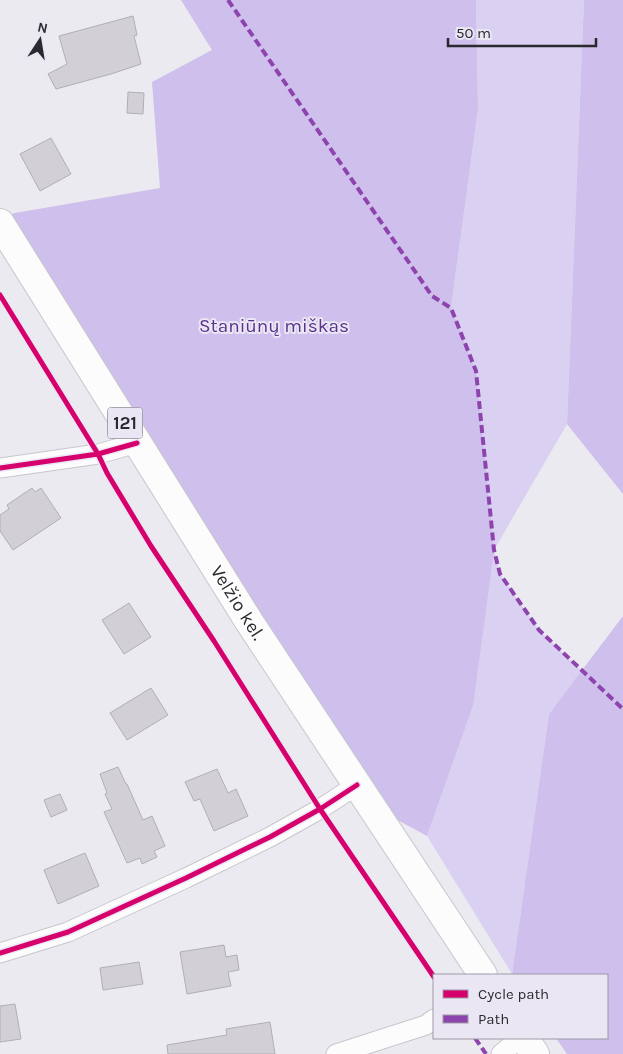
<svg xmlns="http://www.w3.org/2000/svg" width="623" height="1054" viewBox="0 0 623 1054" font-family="Karla,sans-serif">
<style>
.green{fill:#dad0f1}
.forest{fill:#cebfec}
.building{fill:#d2d0d6;stroke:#b0afb4}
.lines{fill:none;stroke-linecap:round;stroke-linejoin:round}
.street-casing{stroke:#c8c6cc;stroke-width:21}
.primary-casing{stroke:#c8c6cc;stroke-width:30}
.street{stroke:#fcfcfd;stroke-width:19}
.primary{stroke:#fcfcfd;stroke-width:28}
.quiet{stroke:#8e44ad;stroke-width:4;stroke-dasharray:8 4;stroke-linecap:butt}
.cycleway-casing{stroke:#eae6f4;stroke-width:8}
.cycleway{stroke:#d6006c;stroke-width:5}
.labels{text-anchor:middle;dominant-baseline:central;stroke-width:4;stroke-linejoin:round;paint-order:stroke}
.shield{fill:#eae6f4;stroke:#646269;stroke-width:1}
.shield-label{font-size:18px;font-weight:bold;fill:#2a292e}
.park-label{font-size:19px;fill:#5a338c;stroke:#eae6f4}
.street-label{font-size:19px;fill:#2a292e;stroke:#eae6f4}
</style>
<rect width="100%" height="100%" fill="#ebeaf0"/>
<path class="green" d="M476,0H584L567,424L494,550L500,574L539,630L582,671L549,714L512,974L427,836L473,706L476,371L451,308L478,109Z"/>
<path class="forest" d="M181,0H476L478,109L451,308L476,371L494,550L473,706L427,836L370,805L0,217L15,213L160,188L152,82L212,50Z
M584,0H623V494L567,424Z
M623,616V1054H567L556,1038H607V975H513L512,974L549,714Z"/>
<path class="building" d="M133,16L137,35L134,36L141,64L111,74L56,89L48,74L67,64L59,36Z
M128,92L144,93L143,114L127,113Z
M51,138L71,174L40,191L20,154Z
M32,488L35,492L41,488L61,518L13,550L0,531V515L9,509L7,505Z
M129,603L151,637L124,654L102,620Z
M151,688L168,715L127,740L110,713Z
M118,767L126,784H127L143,820L152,816L165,846L154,851L157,857L142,864L140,858L127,863L104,812L112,809L105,794L107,793L100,774Z
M217,769L228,793L236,789L248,816L214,831L200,799L194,801L185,782Z
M60,794L67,810L51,817L44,800Z
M85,853L99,886L58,904L44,870Z
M224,945L226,957L237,955L239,970L228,972L231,986L187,994L180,952Z
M139,962L143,984L103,990L100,968Z
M15,1004L21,1039L0,1042V1006Z
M270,1022L275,1054H168L167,1045L227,1035L226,1029Z"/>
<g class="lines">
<defs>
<path id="street" d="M0,468L98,454L137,443
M0,953L68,932L186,878L270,837L320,809L357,785
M336,1054L426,1025L434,1019
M501,1054L520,1038"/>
<g id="primary">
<path id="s1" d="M0,223L250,623L483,975"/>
<path d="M524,1038L535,1054"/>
</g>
</defs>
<use href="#street" class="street-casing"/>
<use href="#primary" class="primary-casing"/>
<use href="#street" class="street"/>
<use href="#primary" class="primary"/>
<path class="quiet" d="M228,0L432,296L451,308L476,371L494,550L500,574L539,630L623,709
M475,1038L486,1054"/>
<defs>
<path id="cycleway" d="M0,295L98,454L107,473L151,546L214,641L320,809L434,977
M0,468L98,454L137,443
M0,953L68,932L186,878L270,837L320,809L357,785"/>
</defs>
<use href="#cycleway" class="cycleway-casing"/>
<use href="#cycleway" class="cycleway"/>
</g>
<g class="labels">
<rect class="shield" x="107.5" y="407.5" width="35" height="31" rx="4"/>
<g class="shield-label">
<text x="125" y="423">121</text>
</g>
<g class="park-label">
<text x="274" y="326">Staniūnų miškas</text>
</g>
<g class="street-label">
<text stroke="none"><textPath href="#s1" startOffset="448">Velžio kel.</textPath></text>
</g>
</g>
<rect x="433" y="974" width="175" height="65" fill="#eae6f4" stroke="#9d9aa5"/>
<rect x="443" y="990" width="25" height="8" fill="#d6006c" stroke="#9d9aa5"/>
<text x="478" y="999" font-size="15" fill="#2a292e">Cycle path</text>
<rect x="443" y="1015" width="25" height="8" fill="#8e44ad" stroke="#9d9aa5"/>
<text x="478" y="1024" font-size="15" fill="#2a292e">Path</text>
<g transform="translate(40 40) rotate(12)" stroke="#eae6f4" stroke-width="4" paint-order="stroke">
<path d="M0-4L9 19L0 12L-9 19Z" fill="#2a292e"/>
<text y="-8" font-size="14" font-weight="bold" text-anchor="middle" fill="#2a292e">N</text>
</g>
<path d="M448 38v8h148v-8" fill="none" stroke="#2a292e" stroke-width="2.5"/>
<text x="456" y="38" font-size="15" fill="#2a292e" stroke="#eae6f4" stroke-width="4" paint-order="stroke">50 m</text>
</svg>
